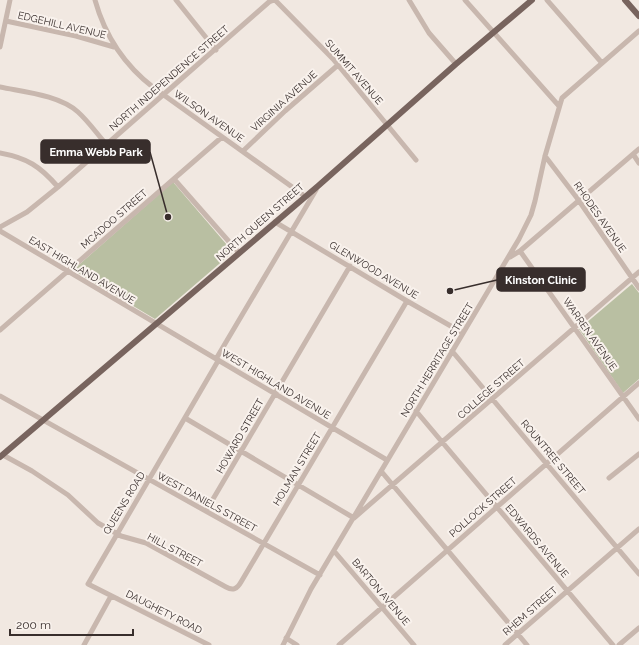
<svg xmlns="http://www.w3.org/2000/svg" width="639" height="645" viewBox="0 0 639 645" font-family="Raleway,sans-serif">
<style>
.green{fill:#b9bfa2}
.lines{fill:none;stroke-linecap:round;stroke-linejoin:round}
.minor{stroke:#c8b7ae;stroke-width:5}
.major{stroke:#78645e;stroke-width:6}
.labels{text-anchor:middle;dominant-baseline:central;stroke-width:4;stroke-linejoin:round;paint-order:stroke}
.street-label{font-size:10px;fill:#382e2c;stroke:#f9f2ed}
.leader{fill:none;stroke:#382e2c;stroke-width:1.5}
.callout-dot{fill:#382e2c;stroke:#f9f2ed;stroke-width:1.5}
.callout{fill:#382e2c;stroke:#382e2c;stroke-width:1.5}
.callout-label{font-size:11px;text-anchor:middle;font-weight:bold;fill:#fff}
</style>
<rect width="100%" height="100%" fill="#f1e8e1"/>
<path class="green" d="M173,182L233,252L155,319L73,270Z
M632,284L639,293V379L623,393L579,329Z"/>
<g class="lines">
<path class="minor" d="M95,0C105,36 124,65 154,88L302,194
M176,0L216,50
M275,0L333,59L416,160
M409,0L429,33L456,64
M465,0L559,106
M547,0L602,63
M6,21L76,36L114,47
M0,47L10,0
M0,87C24,92 59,95 78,112C89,122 97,134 107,145
M243,151L285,111L338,65
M0,153C27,158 40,166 58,187
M633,154L639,163
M545,156L577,198L639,288
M174,179L239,253
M275,222L407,301L463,333
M0,227L27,212L58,187L269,2L274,0
M0,231L387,460
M520,251L639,419
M510,257L520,251L639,149
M0,330L222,137
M452,351L639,574
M216,359L316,190
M0,396L320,575
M416,411L613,645
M185,418L354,518L639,272
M3,455L32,471L68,495L98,523L121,536L146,543L226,587C233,591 237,589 241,582L407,301
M381,471L527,645
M609,478L639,454
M206,511L350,266
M334,551L414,645
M286,638L297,645
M84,645L111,596
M209,645L88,584L218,361
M283,645L311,589L519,239L531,215L535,201L545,156L562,98L639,31
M339,645L639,383
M505,645L639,529
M619,645L639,628"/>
<path class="major" d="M625,0L639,16
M0,457L318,186L456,64L532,0"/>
</g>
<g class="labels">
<g class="street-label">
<text transform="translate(62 25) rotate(13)">EDGEHILL AVENUE</text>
<text transform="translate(354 72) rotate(49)">SUMMIT AVENUE</text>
<text transform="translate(169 78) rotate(-41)">NORTH INDEPENDENCE STREET</text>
<text transform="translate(284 101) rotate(-42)">VIRGINIA AVENUE</text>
<text transform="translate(209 116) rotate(35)">WILSON AVENUE</text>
<text transform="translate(600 217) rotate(55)">RHODES AVENUE</text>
<text transform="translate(114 219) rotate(-41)">MCADOO STREET</text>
<text transform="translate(260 222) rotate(-41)">NORTH QUEEN STREET</text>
<text transform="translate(82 270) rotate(31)">EAST HIGHLAND AVENUE</text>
<text transform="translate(374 270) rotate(31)">GLENWOOD AVENUE</text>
<text transform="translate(590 334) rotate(55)">WARREN AVENUE</text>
<text transform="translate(437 360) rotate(-59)">NORTH HERRITAGE STREET</text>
<text transform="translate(276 384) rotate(31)">WEST HIGHLAND AVENUE</text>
<text transform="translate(491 389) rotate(-41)">COLLEGE STREET</text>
<text transform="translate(240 436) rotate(-60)">HOWARD STREET</text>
<text transform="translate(553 457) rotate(50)">ROUNTREE STREET</text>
<text transform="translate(297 469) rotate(-59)">HOLMAN STREET</text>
<text transform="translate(207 502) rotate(29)">WEST DANIELS STREET</text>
<text transform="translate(124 503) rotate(-59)">QUEENS ROAD</text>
<text transform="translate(483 507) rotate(-41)">POLLOCK STREET</text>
<text transform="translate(537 541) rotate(50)">EDWARDS AVENUE</text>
<text transform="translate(175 550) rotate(28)">HILL STREET</text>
<text transform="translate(381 592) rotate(50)">BARTON AVENUE</text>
<text transform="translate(530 611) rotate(-41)">RHEM STREET</text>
<text transform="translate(164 612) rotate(27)">DAUGHETY ROAD</text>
</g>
</g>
<path class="leader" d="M168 217L150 152M450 291L497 280"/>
<g class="callout-dot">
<circle cx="168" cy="217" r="4"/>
<circle cx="450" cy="291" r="4"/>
</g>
<g class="callout">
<rect x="41" y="140" width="109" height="23" rx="4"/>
<rect x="497" y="268" width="88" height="23" rx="4"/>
</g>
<g class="callout-label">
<text x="96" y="156">Emma Webb Park</text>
<text x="541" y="284">Kinston Clinic</text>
</g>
<path d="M10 629v6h123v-6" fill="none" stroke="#382e2c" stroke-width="2"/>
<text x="16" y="629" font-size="12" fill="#382e2c" stroke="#f9f2ed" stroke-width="3" paint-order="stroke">200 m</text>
</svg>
